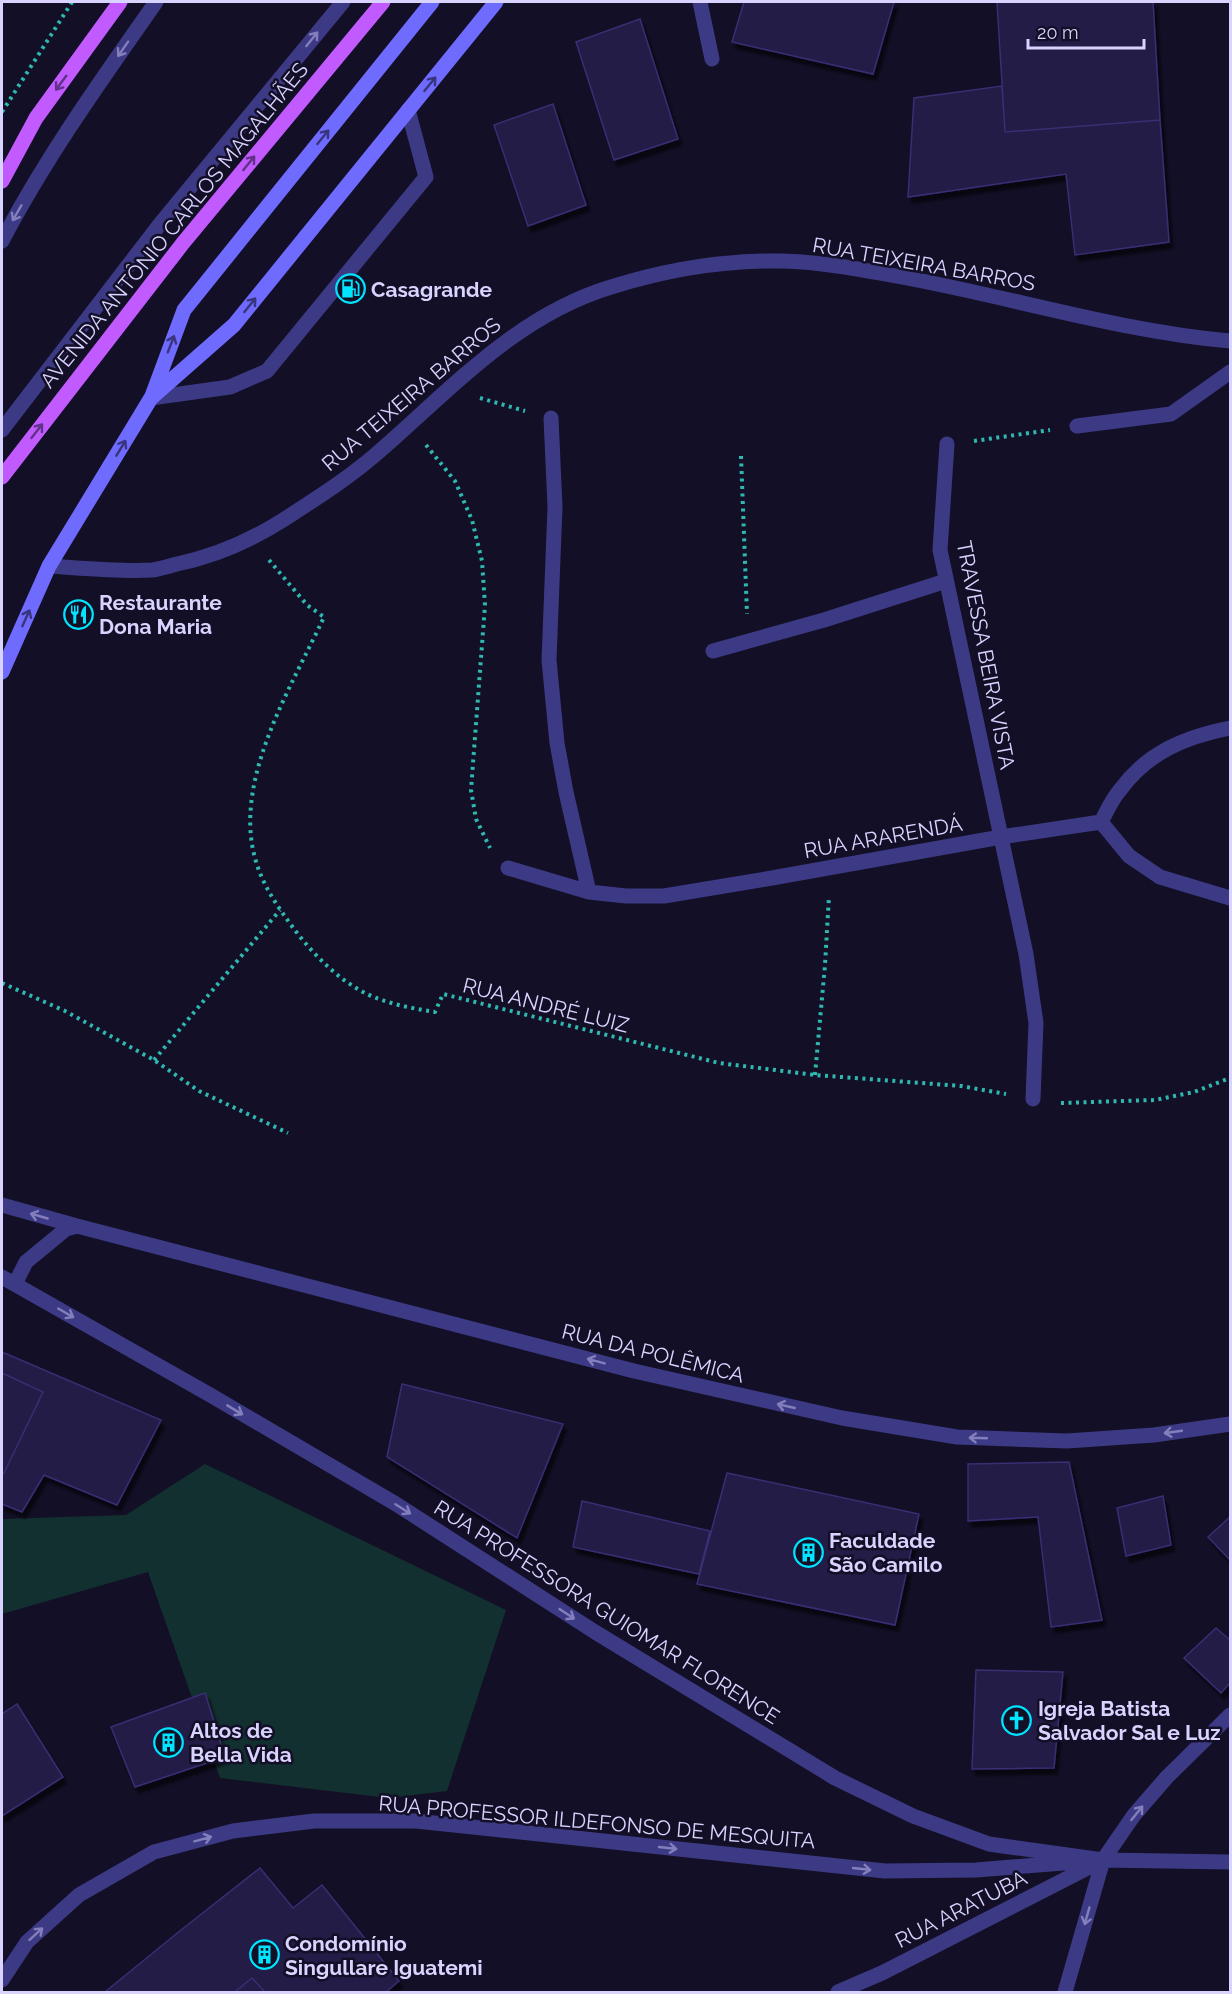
<svg xmlns="http://www.w3.org/2000/svg" width="1232" height="1994" viewBox="0 0 1232 1994" font-family="Raleway,sans-serif">
<style>
.green{fill:#12302f}
.building{fill:#241b47;stroke:#3b2d73;stroke-width:1.5;filter:url(#shadow)}
.lines{fill:none;stroke-linecap:round;stroke-linejoin:round}
.path{stroke:#2fb8b0;stroke-width:4;stroke-dasharray:3 4.5;stroke-linecap:butt}
.service{stroke:#3d3a85;stroke-width:15}
.minor{stroke:#3d3a85;stroke-width:15}
.tertiary{stroke:#3d3a85;stroke-width:15}
.secondary{stroke:#6f6bff;stroke-width:15}
.primary{stroke:#c25bff;stroke-width:15}
.oneway{stroke:#837fbc}
.oneway2{stroke:#623188}
.oneway3{stroke:#38347d}
.labels{text-anchor:middle;dominant-baseline:central;stroke-width:5;stroke-linejoin:round;paint-order:stroke}
.street-label{font-size:21px;fill:#d9d4ff;stroke:#130f26}
.poi-label{font-size:21px;font-weight:bold;fill:#d9d4ff;stroke:#130f26;text-anchor:start}
</style>
<defs>
<filter id="shadow"><feDropShadow dx="3.5" dy="6" stdDeviation="1.5" flood-color="#0009"/></filter>
</defs>
<rect width="100%" height="100%" fill="#130f26"/>
<path class="green" d="M205,1464L506,1610L447,1791L388,1798L220,1778L148,1572L2,1614V1519L126,1515Z"/>
<path class="building" d="M744,2H894L873,74L732,42Z
M997,2H1153L1160,120L1005,132Z
M640,19L678,139L614,160L576,42Z
M1002,86L1005,132L1160,120L1169,242L1075,255L1066,174L908,197L914,98Z
M553,104L586,205L528,226L494,125Z
M2,1352L161,1420L117,1505L44,1475L22,1512L2,1504Z
M2,1373L43,1392L4,1473L2,1474Z
M402,1384L563,1424L517,1538L387,1457Z
M1069,1462L1102,1620L1051,1627L1038,1517L968,1521V1464Z
M727,1473L919,1514L895,1625L697,1584Z
M1163,1496L1171,1545L1126,1556L1117,1508Z
M582,1501L710,1531L699,1574L573,1547Z
M1230,1517V1560L1208,1537Z
M1216,1628L1230,1640V1683L1221,1693L1184,1658Z
M976,1670L1063,1672L1054,1768L972,1769Z
M205,1693L225,1757L135,1787L111,1727Z
M17,1704L63,1777L2,1816V1714Z
M260,1868L293,1908L322,1885L399,1981L386,1992H105L181,1930Z
M252,1978L265,1992H235Z"/>
<g class="lines">
<path class="path" d="M2,112L72,2
M480,398L525,411
M974,441L1050,430
M426,445L455,481L472,520L482,561L485,605L471,790L476,819L490,848
M741,456L747,614
M269,560L307,605L324,617C292,686 233,779 255,858C262,885 278,907 294,929C316,958 347,989 382,1000C399,1006 417,1009 435,1012L443,994L719,1063L815,1075L961,1086L1006,1094
M2,983L65,1011L154,1060L199,1091L288,1133
M154,1060L280,910
M815,1075L825,965L829,896
M1061,1103L1155,1100L1194,1092L1230,1078"/>
<path class="service" d="M700,2L712,59
M2,241C46,157 102,79 156,2
M151,398L230,387L267,371L426,177L408,110
M1077,426L1171,414L1230,372
M2,430L160,224L343,2
M713,651L824,620L946,581
M1001,837L1026,954L1036,1023L1033,1099"/>
<path class="minor" d="M551,418L555,507L549,660L557,743L566,792L589,892
M947,444L940,550L1001,837
M1101,822L1129,856L1160,877L1230,898
M508,868L589,892L626,896H664L772,878L1001,837L1101,822C1107,811 1112,799 1120,790C1148,752 1185,737 1230,728
M2,1205L77,1226
M2,1277L212,1396L396,1504L595,1632L835,1778L913,1816L989,1844L1103,1860L1230,1862
M15,1284L26,1262L66,1229L77,1226L634,1371L842,1418L957,1437L1067,1441L1154,1435L1230,1424
M2,1980L27,1942L79,1895L154,1852L233,1831L314,1821H416L885,1871L976,1870L1076,1862
M838,1992L882,1973L1103,1860
M1065,1992L1103,1860L1134,1815L1167,1777L1230,1715"/>
<path class="tertiary" d="M49,566C81,568 121,572 152,570C160,569 169,566 177,564C216,556 250,541 283,520C317,498 352,476 382,449C453,387 518,315 611,287C665,270 725,260 782,261C820,262 859,269 896,276C1008,296 1117,331 1230,341"/>
<path class="secondary" d="M152,396L184,310L432,2
M2,672L49,566L151,398L234,325L496,2"/>
<path class="primary" d="M2,181L36,118L120,2
M2,477L183,243L383,2"/>
</g>
<defs><path id="oneway-shaft" d="M-6 0H5M1.5-3L5.5 0L1.5 3" fill="none" stroke-width="1.6" stroke-linecap="round" stroke-linejoin="round" transform="scale(1.5)"/></defs>
<g class="oneway">
<use href="#oneway-shaft" transform="translate(312 39) rotate(-51)"/>
<use href="#oneway-shaft" transform="translate(123 49) rotate(125)"/>
<use href="#oneway-shaft" transform="translate(17 213) rotate(120)"/>
<use href="#oneway-shaft" transform="translate(39 1216) rotate(-164)"/>
<use href="#oneway-shaft" transform="translate(66 1313) rotate(30)"/>
<use href="#oneway-shaft" transform="translate(596 1361) rotate(-165)"/>
<use href="#oneway-shaft" transform="translate(786 1406) rotate(-167)"/>
<use href="#oneway-shaft" transform="translate(235 1410) rotate(31)"/>
<use href="#oneway-shaft" transform="translate(1173 1432) rotate(172)"/>
<use href="#oneway-shaft" transform="translate(978 1438) rotate(-178)"/>
<use href="#oneway-shaft" transform="translate(403 1509) rotate(32)"/>
<use href="#oneway-shaft" transform="translate(567 1614) rotate(33)"/>
<use href="#oneway-shaft" transform="translate(1137 1813) rotate(-51)"/>
<use href="#oneway-shaft" transform="translate(203 1839) rotate(-15)"/>
<use href="#oneway-shaft" transform="translate(668 1848) rotate(6)"/>
<use href="#oneway-shaft" transform="translate(862 1869) rotate(6)"/>
<use href="#oneway-shaft" transform="translate(1087 1916) rotate(106)"/>
<use href="#oneway-shaft" transform="translate(36 1934) rotate(-42)"/>
</g>
<g class="oneway2">
<use href="#oneway-shaft" transform="translate(61 83) rotate(126)"/>
<use href="#oneway-shaft" transform="translate(249 163) rotate(-51)"/>
<use href="#oneway-shaft" transform="translate(37 431) rotate(-52)"/>
</g>
<g class="oneway3">
<use href="#oneway-shaft" transform="translate(430 84) rotate(-51)"/>
<use href="#oneway-shaft" transform="translate(323 137) rotate(-51)"/>
<use href="#oneway-shaft" transform="translate(250 305) rotate(-51)"/>
<use href="#oneway-shaft" transform="translate(171 344) rotate(-69)"/>
<use href="#oneway-shaft" transform="translate(121 448) rotate(-59)"/>
<use href="#oneway-shaft" transform="translate(26 618) rotate(-66)"/>
</g>
<defs>
<symbol id="fuel-ring" viewBox="-11 -11 22 22"><circle r="9.5" fill="#130f26" stroke="#00e5ff" stroke-width="1.5"/><path d="M-5.5-6h7V0h2V4h1.3V-2.5L3-4.5l.8-.8L6-3V5H2.5V1h-1V6h-7ZM-4.2-4.7v3.2H.2V-4.7Z" fill="#00e5ff"/></symbol>
<symbol id="restaurant-ring" viewBox="-11 -11 22 22"><circle r="9.5" fill="#130f26" stroke="#00e5ff" stroke-width="1.5"/><path d="M-5-6h1v4h1v-4h1v4h1v-4h1v5L-1.5 .5V6h-2V.5L-5-1ZM5-6V6H3V1.5H1.5Q1.5-4 5-6Z" fill="#00e5ff"/></symbol>
<symbol id="building-ring" viewBox="-11 -11 22 22"><circle r="9.5" fill="#130f26" stroke="#00e5ff" stroke-width="1.5"/><path d="M-4-6H4V6H1V3H-1V6H-4ZM-2.5-4.3h1.7v1.8h-1.7ZM.8-4.3h1.7v1.8H.8ZM-2.5-1h1.7V.8h-1.7ZM.8-1h1.7V.8H.8Z" fill="#00e5ff"/></symbol>
<symbol id="church-ring" viewBox="-11 -11 22 22"><circle r="9.5" fill="#130f26" stroke="#00e5ff" stroke-width="1.5"/><path d="M-1.2-6h2.4v3.5h3.3v2.4h-3.3V6h-2.4V-.1h-3.3v-2.4h3.3Z" fill="#00e5ff"/></symbol>
</defs>
<g fill-rule="evenodd">
<use href="#fuel-ring" x="334" y="272" width="33" height="33"/>
<use href="#restaurant-ring" x="62" y="598" width="33" height="33"/>
<use href="#building-ring" x="792" y="1536" width="33" height="33"/>
<use href="#church-ring" x="1000" y="1704" width="33" height="33"/>
<use href="#building-ring" x="152" y="1726" width="33" height="33"/>
<use href="#building-ring" x="248" y="1938" width="33" height="33"/>
</g>
<g class="labels">
<g class="street-label">
<text transform="translate(174 225) rotate(-51)">AVENIDA ANTÔNIO CARLOS MAGALHÃES</text>
<text transform="translate(924 264) rotate(10)">RUA TEIXEIRA BARROS</text>
<text transform="translate(411 394) rotate(-40)">RUA TEIXEIRA BARROS</text>
<text transform="translate(986 655) rotate(79)">TRAVESSA BEIRA VISTA</text>
<text transform="translate(883 837) rotate(-10)">RUA ARARENDÁ</text>
<text transform="translate(546 1005) rotate(14)">RUA ANDRÉ LUIZ</text>
<text transform="translate(653 1353) rotate(14)">RUA DA POLÊMICA</text>
<text transform="translate(607 1612) rotate(32)">RUA PROFESSORA GUIOMAR FLORENCE</text>
<text transform="translate(597 1822) rotate(5)">RUA PROFESSOR ILDEFONSO DE MESQUITA</text>
<text transform="translate(961 1909) rotate(-27)">RUA ARATUBA</text>
</g>
<g class="poi-label">
<text x="371" y="289">Casagrande</text>
<text x="99" y="602">Restaurante<tspan x="99" dy="24">Dona Maria</tspan></text>
<text x="829" y="1540">Faculdade<tspan x="829" dy="24">São Camilo</tspan></text>
<text x="1038" y="1708">Igreja Batista<tspan x="1038" dy="24">Salvador Sal e Luz</tspan></text>
<text x="190" y="1730">Altos de<tspan x="190" dy="24">Bella Vida</tspan></text>
<text x="285" y="1943">Condomínio<tspan x="285" dy="24">Singullare Iguatemi</tspan></text>
</g>
</g>
<rect width="1232" height="1994" fill="none" stroke="#d9d4ff" stroke-width="6"/>
<path d="M1028 39v9h116v-9" fill="none" stroke="#d9d4ff" stroke-width="3"/>
<text x="1037" y="39" font-size="18" fill="#d9d4ff" stroke="#130f26" stroke-width="4.5" paint-order="stroke">20 m</text>
</svg>
